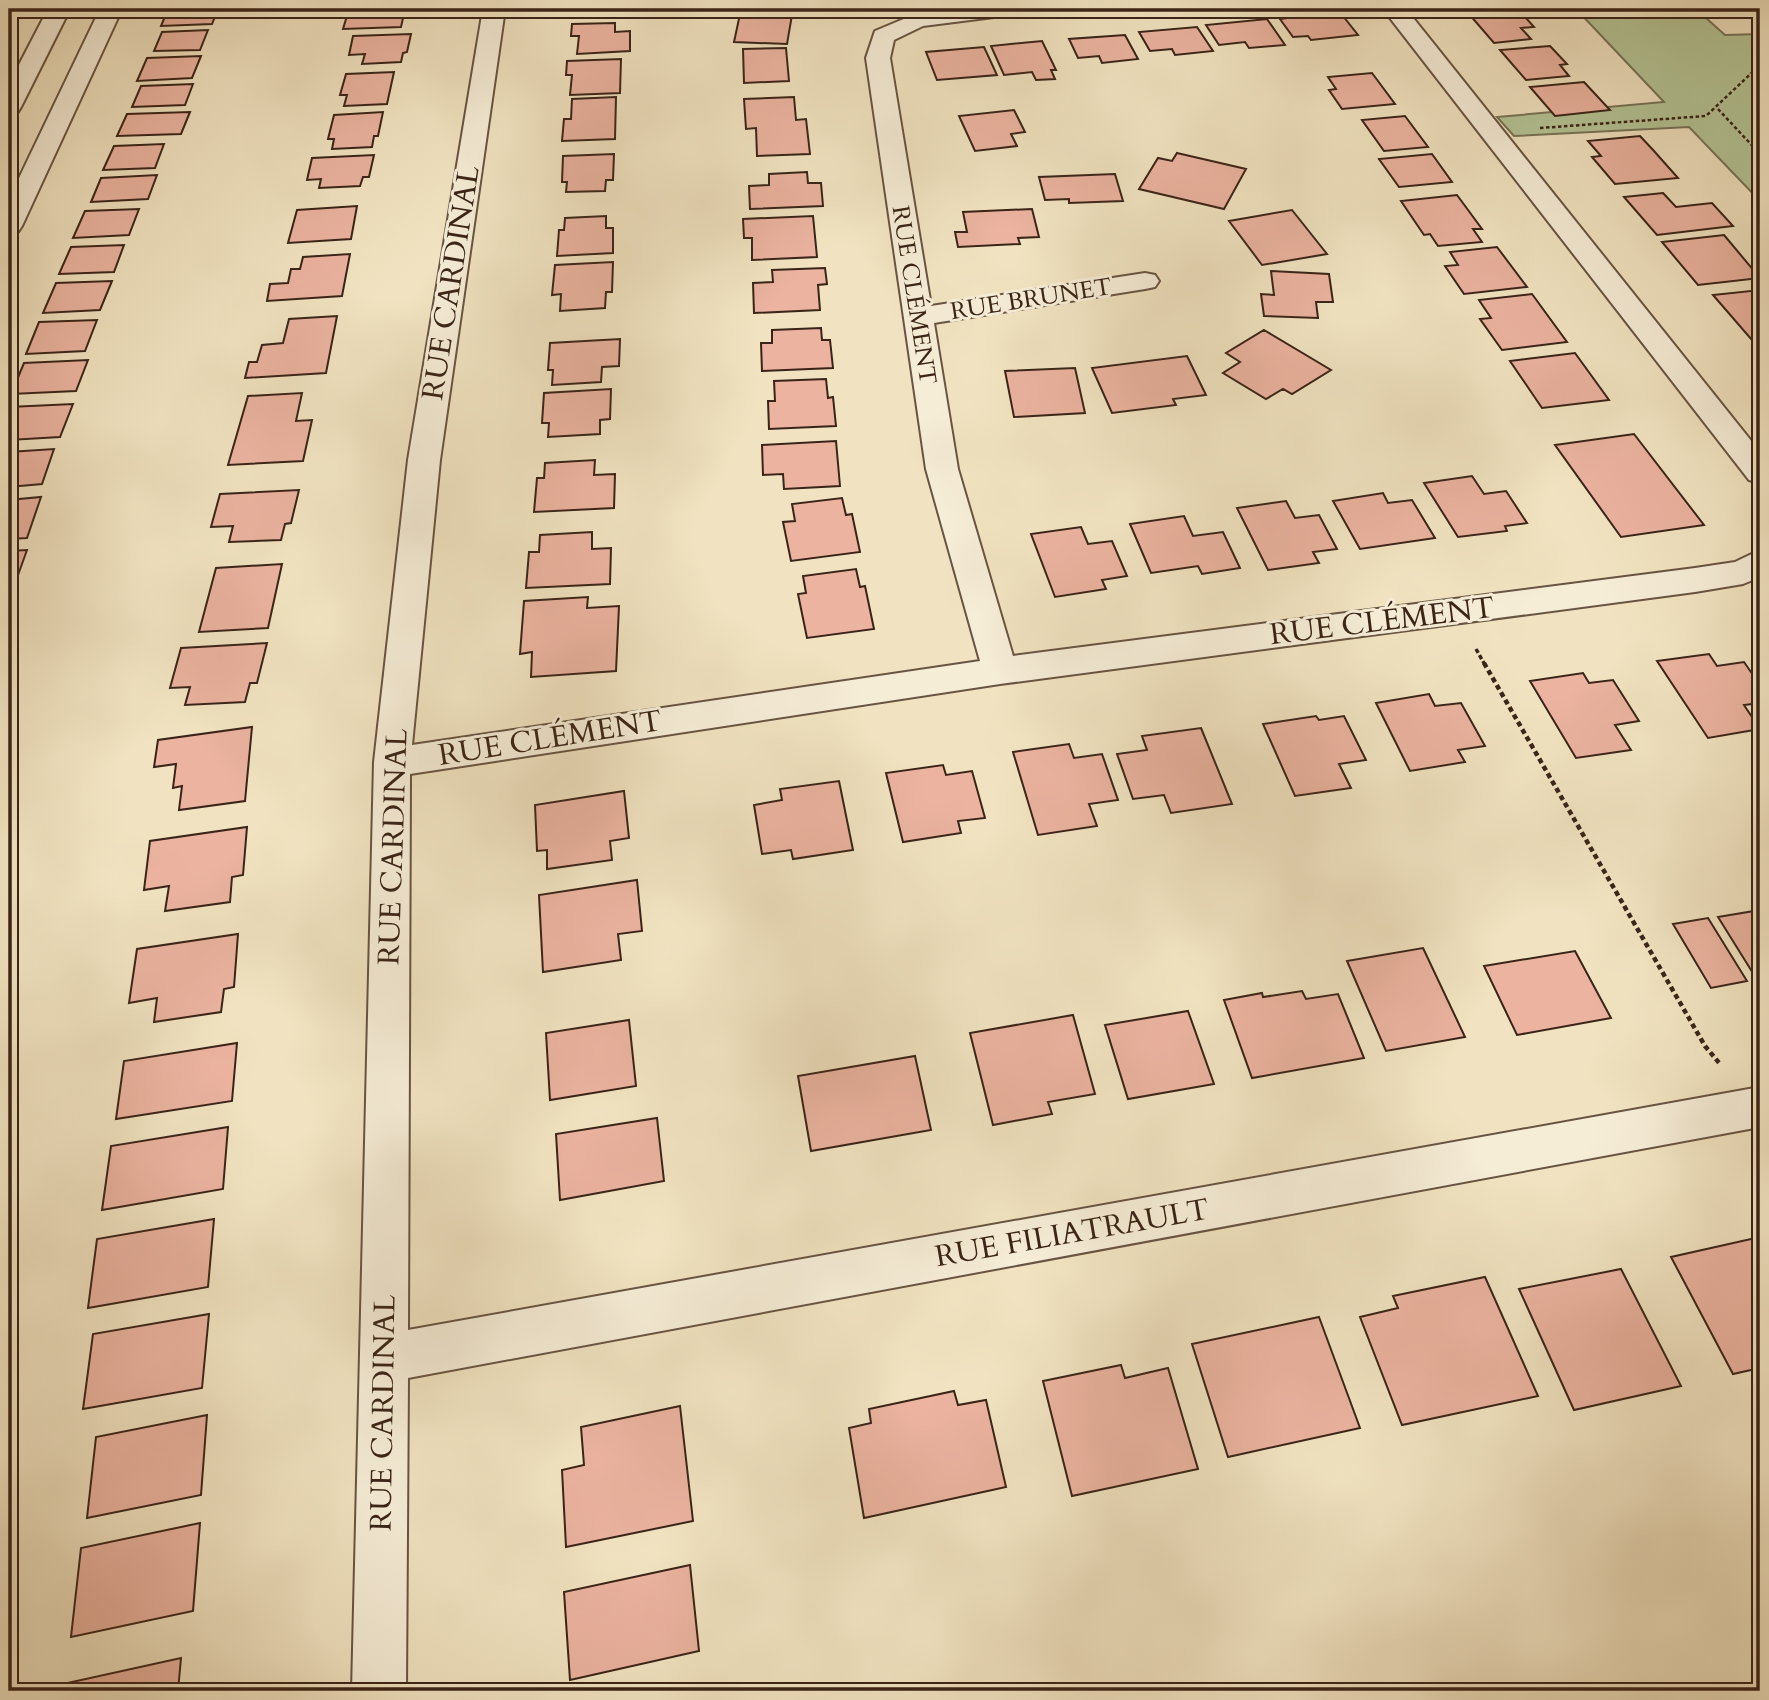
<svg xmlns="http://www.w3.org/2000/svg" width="1769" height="1700" viewBox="0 0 1769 1700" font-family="Cardo,serif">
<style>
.green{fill:#b5c597;stroke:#787457;stroke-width:2}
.building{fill:#ebb3a0;stroke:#3a2417;stroke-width:2}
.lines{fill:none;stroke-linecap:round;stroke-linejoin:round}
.street-casing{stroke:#685442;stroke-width:4}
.path-far2{stroke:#3a2417;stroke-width:2.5;stroke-dasharray:3.5 2.5;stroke-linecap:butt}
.path-far1{stroke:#3a2417;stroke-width:3.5;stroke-dasharray:4.5 2.5;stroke-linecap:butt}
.path{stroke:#3a2417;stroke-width:4.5;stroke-dasharray:5 3.5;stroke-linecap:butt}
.street{fill:#f6edd7;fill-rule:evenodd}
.labels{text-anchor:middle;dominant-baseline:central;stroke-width:6;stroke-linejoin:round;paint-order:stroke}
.far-street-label{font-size:24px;fill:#3a2417;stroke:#f6edd7}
.street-label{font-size:30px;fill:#3a2417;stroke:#f6edd7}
</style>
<rect width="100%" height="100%" fill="#f1e3c1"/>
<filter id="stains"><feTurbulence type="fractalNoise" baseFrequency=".00286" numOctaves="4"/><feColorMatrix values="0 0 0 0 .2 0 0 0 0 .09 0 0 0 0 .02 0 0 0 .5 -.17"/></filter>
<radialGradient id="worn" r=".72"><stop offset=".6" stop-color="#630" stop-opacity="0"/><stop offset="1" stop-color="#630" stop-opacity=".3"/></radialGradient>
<path class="green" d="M1576,9H1696L1725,35L1760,34V201L1689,127L1514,136L1497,117L1664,102Z"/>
<path class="building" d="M168,9H218L212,24L161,26Z
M349,9H405L401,27L343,29Z
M570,9H631V15L569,18Z
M1519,10L1534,27L1521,28L1531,39L1494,43L1469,14Z
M1339,11L1358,35L1311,40L1308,36L1293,37L1280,19Z
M740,14L792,15L787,44L734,42Z
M1267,19L1285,45L1249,48L1245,42L1219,45L1206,25Z
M615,23V32L630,31V51L577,54L579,36H571L572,24Z
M1197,27L1213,51L1175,55L1172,49L1150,51L1139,32Z
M208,30L200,50L154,51L162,32Z
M411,34L407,52L403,53L401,62L362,64L365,54L349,55L353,36Z
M1125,35L1138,59L1102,63L1099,56L1078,58L1069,39Z
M1042,41L1056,70H1051L1055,79L1036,80L1032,72L1004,75L991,46Z
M1550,46L1567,64L1560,65L1569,76L1526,80L1500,50Z
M984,47L997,75L937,80L926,52Z
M786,48L789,81L744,83L743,49Z
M201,56L192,78L137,81L147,58Z
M621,59L620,93L570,95L572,75H566L567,61Z
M394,72L387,104L344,106L347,95H340L346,74Z
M1372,73L1395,104L1342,109L1329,90L1336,89L1328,77Z
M1584,82L1610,110L1555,116L1530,87Z
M193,84L185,105L132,107L141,86Z
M616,97L615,139L562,141L564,119H571L572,99Z
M794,97L796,120L806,119L810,154L757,156L756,128L746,129L744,99Z
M1014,110L1025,132L1011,134L1017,146L975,151L959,116Z
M190,112L181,134L117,136L127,114Z
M383,112L378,136H374L372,147L332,149L334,139H328L334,115Z
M1405,116L1428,147L1384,151L1362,120Z
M1640,136L1654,151L1678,178L1615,184L1592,157L1601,156L1588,141Z
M164,144L155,168L103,170L114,146Z
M1177,153L1246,169L1224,209L1139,189L1158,158L1172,161Z
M614,154L613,180H606L605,191L566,192L567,182H562L563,156Z
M1432,154L1452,182L1399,187L1379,159Z
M374,155L369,177H363L360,186L319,188L321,179L307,180L312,158Z
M807,172L808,183H821L823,206L750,209L749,186L769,185V174Z
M1115,174L1123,201L1069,203V199L1045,200L1039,177Z
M157,175L148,199L91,202L101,178Z
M1663,193L1676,207L1712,203L1733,226L1657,235L1624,197Z
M1457,195L1482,229H1473L1482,242L1438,246L1430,234L1424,235L1401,201Z
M357,206L351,239L288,243L297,210Z
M139,209L129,235L73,238L85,211Z
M1032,209L1039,237L1018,238L1020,244L958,247L955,232H967L963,212Z
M1292,210L1327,254L1262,265L1229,221Z
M606,216V228H613V253L557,256L559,230H564L565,218Z
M813,216L817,257L752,260V238H744L743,219Z
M1724,235L1760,278L1698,285L1662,242Z
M124,245L114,272L59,274L71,247Z
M1497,247L1527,287L1464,294L1445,266L1458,265L1450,252Z
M350,254L342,296L267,301L270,284L288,283L291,269H300L303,257Z
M613,262L612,292H606L605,308L560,311L561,294L552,295L555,265Z
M825,268L827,284L818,285L820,310L754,313L753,283L773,282L772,270Z
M1271,271L1329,274L1333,302H1316L1318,318L1264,316L1261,294L1274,295Z
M112,281L100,310L43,313L56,283Z
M1760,290V347H1758L1713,295Z
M1532,294L1567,342L1502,350L1480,319L1491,318L1479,300Z
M337,316L326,373L245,378L249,362H257L262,345L283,343L289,319Z
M97,320L85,351L26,354L39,322Z
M821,328L822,340H830L833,368L762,371L761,343H772V330Z
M1264,330L1331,370L1292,394L1283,389L1266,399L1223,373L1240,362L1226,353Z
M620,339L619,366L602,367L601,382L552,385L553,370H548L550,343Z
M1575,353L1609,400L1542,408L1510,361Z
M1187,356L1206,395L1173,399L1176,405L1112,413L1092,368Z
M88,360L76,391L11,394L24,363Z
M1075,368L1085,413L1014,417L1005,371Z
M826,379L828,398L833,397L836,426L769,429L768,401H775L774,381Z
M611,389L610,419L600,420V434L548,437L549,423H542L544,393Z
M302,393L296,421L312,420L303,461L228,465L248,396Z
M73,404L60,437L9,440V407Z
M1634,434L1704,525L1621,537L1555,445Z
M836,441L840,486L784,489L783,474L763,475L762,445Z
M54,449L42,484L9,487V452Z
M595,460L594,475L615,474L614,508L534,512L537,478H544L545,463Z
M1472,476L1484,494L1506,491L1527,523L1505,526L1507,531L1458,537L1424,483Z
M299,490L291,523L285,524L281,540L229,542L233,526L211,527L220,494Z
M1383,493L1388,503L1412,500L1435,538L1360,549L1333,501Z
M41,497L27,538L9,539V500Z
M842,498L846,515L852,514L860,552L791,561L783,522L795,521L792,504Z
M1286,501L1295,518L1319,515L1337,549L1313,552L1319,563L1268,570L1237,508Z
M1184,516L1193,536L1223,532L1240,568L1202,574L1198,566L1151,573L1130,524Z
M1081,527L1088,544L1112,541L1127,576L1102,580L1106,589L1055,597L1031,534Z
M592,532V549L611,548L610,584L526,588L529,552H539L540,535Z
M27,550L13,589L9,590V551Z
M282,564L268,628L199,632L216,568Z
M856,569L860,587L865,586L874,629L807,638L798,594L806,593L803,576Z
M588,597L587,608L619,606L616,671L531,677L532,652L520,654L524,601Z
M267,643L257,683H250L245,702L185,705L190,687L170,688L181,648Z
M1709,654L1717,666L1744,662L1760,685V703L1744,705L1760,729L1708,738L1657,661Z
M1583,673L1589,683L1613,680L1639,721L1615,725L1631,750L1576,758L1530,681Z
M1429,694L1435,706L1461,703L1485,746L1458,750L1465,762L1410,771L1376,703Z
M1316,716L1319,720L1344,716L1366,760L1339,764L1351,788L1295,796L1263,724Z
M252,727L245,801L179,810L182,786L173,788L176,764L154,767L158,740Z
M1201,728L1232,804L1171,813L1164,795L1133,799L1117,754L1147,750L1142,736Z
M1069,744L1074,758L1102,754L1118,800L1089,804L1097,826L1038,835L1013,752Z
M943,765L946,775L972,771L985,818L958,821L961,833L903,842L886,773Z
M839,781L853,850L793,859L791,850L762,854L754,805L782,800L780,789Z
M624,791L629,838L610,841L612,860L547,869V850L537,851L535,805Z
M247,827L243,875L232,877L230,902L165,911L169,886L144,890L150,841Z
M637,880L642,931L618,934L621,960L543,972L539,895Z
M1760,910V978H1756L1718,917Z
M1708,918L1747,981L1711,988L1673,924Z
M238,934L234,987L224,989L221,1012L154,1022L157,998L129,1003L137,949Z
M1423,948L1465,1037L1386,1051L1347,961Z
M1575,951L1611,1018L1517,1035L1484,966Z
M1302,991L1306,999L1338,994L1364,1058L1252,1078L1224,1000L1262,993L1263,997Z
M1188,1011L1214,1084L1128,1099L1105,1025Z
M1073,1015L1095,1094L1048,1102L1052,1114L993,1125L970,1033Z
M629,1020L636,1086L550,1100L546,1033Z
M237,1043L232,1101L116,1119L124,1061Z
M915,1056L931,1130L811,1151L798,1076Z
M657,1118L664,1181L560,1200L556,1134Z
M228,1127L223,1189L102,1210L111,1146Z
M214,1219L208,1287L88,1308L97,1239Z
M1760,1237V1368L1733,1374L1671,1257Z
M1621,1269L1681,1386L1574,1410L1519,1289Z
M1485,1277L1538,1396L1402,1425L1360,1317L1398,1308L1393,1296Z
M209,1314L202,1388L83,1409L93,1334Z
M1319,1317L1360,1428L1228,1457L1192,1344Z
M1121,1365L1125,1378L1168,1368L1198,1469L1072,1496L1043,1381Z
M954,1391L958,1405L986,1400L1006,1487L864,1518L849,1428L871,1423L869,1409Z
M680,1406L693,1521L566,1547L562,1470L584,1465L581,1427Z
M207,1415L201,1495L87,1518L96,1437Z
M200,1523L193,1611L71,1637L81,1548Z
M690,1565L699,1651L570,1680L564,1592Z
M181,1658L178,1691H40V1689Z"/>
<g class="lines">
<defs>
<path id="street" d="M48,9H70L21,107L18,112L9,114V84Z
M100,9H122L22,226L18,232L9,234V199Z
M483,9H505L440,460L412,745L980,661L926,469L866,58L875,31L918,13L952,9H1013L1010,14L1002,16L923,26L894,40L890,58L931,306L1145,273L1155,275L1159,281L1155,287L1145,289L934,323L958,469L1013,656L1695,568L1735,562L1760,550V577L1743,584L1695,592L1000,684L410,774L408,1330L1760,1087V1127L408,1378L406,1691H352L374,762L408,460Z
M1383,9H1406L1760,452V483L1749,480Z"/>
</defs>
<use href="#street" class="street-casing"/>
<path class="path-far2" d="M1718,109L1760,154
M1540,128L1706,116L1760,65"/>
<path class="path-far1" d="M1476,649L1485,665"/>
<path class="path" d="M1484,663L1705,1046L1720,1064"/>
<use href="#street" class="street"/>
</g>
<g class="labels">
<g class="far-street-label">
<text transform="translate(914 295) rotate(81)">RUE CLÉMENT</text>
<text transform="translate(1031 299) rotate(-9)">RUE BRUNET</text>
</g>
<g class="street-label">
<text transform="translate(451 283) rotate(-81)">RUE CARDINAL</text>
<text transform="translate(1382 621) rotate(-7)">RUE CLÉMENT</text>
<text transform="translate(550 738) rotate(-9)">RUE CLÉMENT</text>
<text transform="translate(393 847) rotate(-88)">RUE CARDINAL</text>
<text transform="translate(1072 1233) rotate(-10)">RUE FILIATRAULT</text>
<text transform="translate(383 1413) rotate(-89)">RUE CARDINAL</text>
</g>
</g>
<rect width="1769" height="1700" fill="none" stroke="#f1e3c1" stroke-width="35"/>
<rect x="10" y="10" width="1748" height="1679" fill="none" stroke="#3a2417" stroke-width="3.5"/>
<rect x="18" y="18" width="1734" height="1665" fill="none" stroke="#3a2417" stroke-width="2"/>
<rect width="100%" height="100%" filter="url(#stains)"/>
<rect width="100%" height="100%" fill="url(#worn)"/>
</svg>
